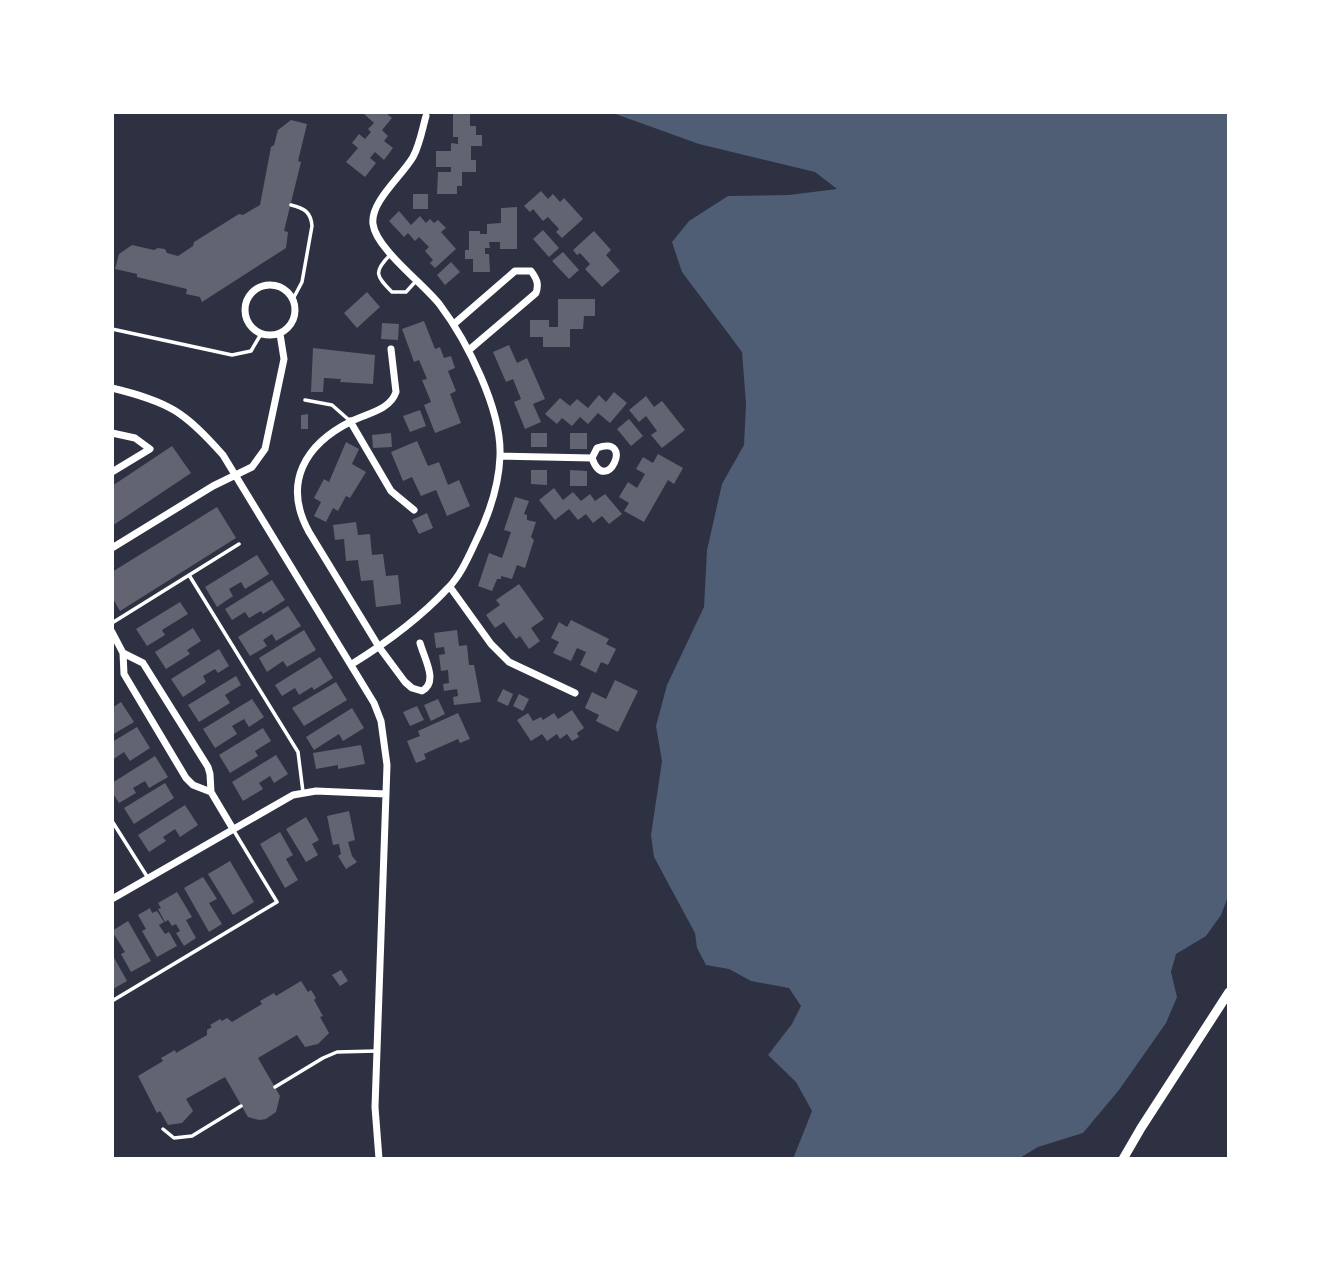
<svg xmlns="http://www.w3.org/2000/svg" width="1341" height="1271" viewBox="0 0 1341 1271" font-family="'Nunito Sans',sans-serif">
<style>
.water{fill:#4f5d75}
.building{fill:#626471}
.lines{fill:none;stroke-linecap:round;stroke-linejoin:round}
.service{stroke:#fff;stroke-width:3.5}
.minor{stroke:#fff;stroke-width:7}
.tertiary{stroke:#fff;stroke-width:9}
</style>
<rect width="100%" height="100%" fill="#2d3142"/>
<path class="water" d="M610,112H1229V894L1221,915L1206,936L1176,954L1171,972L1177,997L1166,1023L1119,1090L1083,1133L1038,1147L1018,1159H793L812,1111L796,1082L768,1055L792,1024L801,1006L789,988L751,981L729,969L706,965L697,948L695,933L654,857L651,835L662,761L656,726L667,685L704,607L707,550L722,484L744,445L746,404L742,352L682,272L672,242L689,221L728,196L789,195L837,189L815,172L699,144Z"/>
<path class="building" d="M364,112H385L392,118L382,130L388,136L384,141L393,148L384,160L375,152L370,158L376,163L365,177L346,162L358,148L352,143L359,134L365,139L371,132L368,129L374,123L363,113Z
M453,114H470V126H476V135H482V146H471V160H476V172H462V186H457V194H437L438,172H451V167H436V151H451V143L458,144V137H453Z
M291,120L307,124L298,161L301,162L284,231L288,232L286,248L202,302L200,297L186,294L187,289L137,277V274L115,269L119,254L132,245L154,250L158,248L165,249L167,253L178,256L193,246L194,242L239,214L243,215L260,205L271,147L274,145L278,130Z
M541,191L548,199L553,194L560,202L564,198L583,219L562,238L556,232L559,229L548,217L543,221L533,209L530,212L524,206Z
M413,194H428V209H413Z
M517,207V249H500V242H489L490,248H485V254H489L490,272H473V259H465V250H469V231H480V234H487V224L501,223V208Z
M399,211L411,225L420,216L426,223L430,219L434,223L438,220L446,228L441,232L456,249L435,268L430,263L433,260L425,251L429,247L419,237L415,241L408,233L404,237L389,221Z
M543,230L559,248L549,257L533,239Z
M594,231L611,250L606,255L620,271L602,287L585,269L590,264L580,253L577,255L573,250Z
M563,252L579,270L569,279L552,261Z
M451,262L460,272L445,285L437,275Z
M367,292L380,307L357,328L344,313Z
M558,299H595V316H584L583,329H570V347H543V337H530V320H549V327H558Z
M424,321L435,349L440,347L444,358L451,356L455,368L448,371L456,391L450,394L461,423L435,433L424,405L431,402L422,380L427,379L419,360L414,362L402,329Z
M382,323L399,324L398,340L381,339Z
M509,345L517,363L527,358L545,399L533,404L541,422L525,429L514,402L521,399L513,379L506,382L493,352Z
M313,348L375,355L373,384L340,382L341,379L324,378L323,392H311Z
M614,392L627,403L610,423L598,413L588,424L580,417L572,426L562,418L557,424L545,414L560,398L570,406L577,399L588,408L599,395L606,402Z
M646,396L654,407L662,401L685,430L662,448L651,435L657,431L646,416L639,422L629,410Z
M420,410L426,426L410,432L403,416Z
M308,414V429H301V415Z
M629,419L643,436L631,446L617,429Z
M391,433L392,447L373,448L372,435Z
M531,433H547V447H531Z
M570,433H587V449H570Z
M417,441L428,466L439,462L448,485L459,480L470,506L447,516L436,490L421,496L412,477L403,481L391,452Z
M346,442L359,449L352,464L366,472L350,498L346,496L338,511L333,508L326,522L314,516L321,502L314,498L324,479L329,482Z
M172,446L191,473L112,526V486Z
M658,454L683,468L674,484L668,480L644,522L624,511L629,503L619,497L628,482L637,488L645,474L636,469L643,457L653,463Z
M531,470H547V485L531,484Z
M570,470L587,471V486H570Z
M554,488L563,500L573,492L581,501L590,494L595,501L605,494L622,514L609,524L602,516L593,523L586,514L578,520L569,509L555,520L539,500Z
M515,497L529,501L524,514L527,515V520L536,522L531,537L534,540L525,568L517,565L512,579L501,576V579H497L492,591L478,586L489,553L502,558L511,532L504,530Z
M217,507L236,538L120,611L112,597V572Z
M427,513L433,528L419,534L412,520Z
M356,522L358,535L370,534L372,555L383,554L386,576L398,575L401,604L376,607L373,580L361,581L358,560L346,561L344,539L335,540L333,525Z
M257,555L269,574L245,589L241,582L229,589L233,596L217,607L205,587Z
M272,580L285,600L263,614L261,611L249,618L245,612L232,620L225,609Z
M519,584L544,619L531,628L540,641L529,649L520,636L516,639L504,622L495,628L486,615L500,605L496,600Z
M180,602L188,614L162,630L165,635L147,646L136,629Z
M288,606L301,626L276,641L272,634L263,640L267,646L250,656L238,637Z
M571,620L609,639L606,644L616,649L608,665L601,662L596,673L580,665L586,652L577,648L571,661L553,653L559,642L551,638L559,622L567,627Z
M193,628L201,641L187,650L190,654L166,669L155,652Z
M304,630L316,650L287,667L283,661L267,672L259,658Z
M457,630L459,646L467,645L469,665H474L481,702L454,705L453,697L458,696L457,689L444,691L443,684L449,683L448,670L441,671L439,655L445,654L444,647L436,648L434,633Z
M219,649L229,666L218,673L215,669L203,676L206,682L183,697L171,679Z
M320,657L333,678L314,690L312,687L299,695L295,688L282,696L275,685Z
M236,676L241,685L225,695L230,703L199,722L188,705Z
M615,680L638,691L618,732L596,721L599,715L585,708L592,692L606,699Z
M336,682L347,700L304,726L292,708Z
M503,689L513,694L508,706L497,701Z
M519,694L529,699L523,711L513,706Z
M252,699L264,717L249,727L244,719L232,726L237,734L215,748L203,729Z
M438,699L445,714L431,721L424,705Z
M121,702L134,722L112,735V708Z
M417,706L424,720L410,726L403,712Z
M352,708L364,728L343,741L339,734L314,750L306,737Z
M572,710L584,728L577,733L579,737L572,741L567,734L560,739L557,734L547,741L542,734L531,741L517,720L528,713L533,721L541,717L543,720L554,713L558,719Z
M458,713L470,739L460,743L458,739L424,754L426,759L416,763L407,741L420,736L418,731Z
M137,727L150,748L130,761L124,752L112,760V742Z
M263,728L271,741L255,751L258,756L230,773L219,755Z
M361,745L365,764L338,769V765L316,769L313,753Z
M276,755L288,774L274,783L270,776L259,783L263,789L243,801L232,782Z
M155,756L168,777L149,788L145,781L133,788L136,793L119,803L112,792V783Z
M165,783L174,798L134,824L124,808Z
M185,805L198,825L180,837L175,829L163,837L166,841L149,852L138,835Z
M349,811L355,840L348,842L352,856L357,862L346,869L338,856L341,854L339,844L333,845L327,816Z
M306,817L319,840L312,844L318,855L306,862L286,829Z
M280,832L293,855L286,859L298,880L285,888L260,844Z
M230,861L254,902L233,915L208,874Z
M203,877L217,899L209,903L222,924L209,932L184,888Z
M177,892L192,917L186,920L196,938L184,946L176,933L180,931L176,924L172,926L168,920L165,922L158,909L161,908L158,903Z
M150,908L152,913L157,911L164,922L159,925L165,934L169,932L177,946L157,957L142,931L146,929L138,915Z
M128,921L151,961L131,972L121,954L125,952L112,931Z
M112,954L127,981L113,989L112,986Z
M341,970L348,981L340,986L332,975Z
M301,981L308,992L311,990L316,998L314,1000L323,1016L320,1017L329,1033L318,1044L305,1047L297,1035L258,1058L280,1096L276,1112L266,1119L259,1120L248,1117L225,1077L186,1099L193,1111L182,1123L168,1125L160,1111L157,1113L138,1076L163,1061L161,1058L175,1050L176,1053L207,1035V1030L212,1027L210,1025L220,1019L222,1021L227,1018L232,1022L262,1004L260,1001L274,993L276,996Z"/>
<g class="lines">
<path class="service" d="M291,205C304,208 311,212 312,226L302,282L293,299
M390,255C373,272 376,276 392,292H406L416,281
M112,329L232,355L251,351L261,334
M305,400L332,405L349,420
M189,575L298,752L303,792
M112,623L239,544
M112,821L148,878
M112,1001L277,902L234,831
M275,1087L323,1058L337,1052L376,1051
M163,1129L174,1138L192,1136L241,1106"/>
<path class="minor" d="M245 310a25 25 0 1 1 50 0a25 25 0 1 1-50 0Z
M454,324L515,271H531C537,279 539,284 536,293L469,350
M391,349L396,392C390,410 368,413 352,421C305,444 282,483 309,532L379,647L405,682L412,688L422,691C439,682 424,658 420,643
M112,388C169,402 184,411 223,455L374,703L381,721L387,765L375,1107L379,1159
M350,421L391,491L414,510
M112,433L135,438L150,449L112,472
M501,456L592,458C606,498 636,434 597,448L592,458
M112,548L213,486L252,467L265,449L284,359L280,334
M450,587L491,644L509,662L575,693
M112,632L123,653L124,674L186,778L193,785L211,792
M123,653L143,663L208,767L210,774L211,792L233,829
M352,664C386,643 420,618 448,588C460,576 468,558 475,543C488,517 499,486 500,456C502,410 467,341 440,305C424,284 376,249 373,224C370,202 402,176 413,157C420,144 422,130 426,116
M112,899L293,795L316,791L386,794"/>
<path class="tertiary" d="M1123,1159L1141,1128L1229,992"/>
</g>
<rect width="1341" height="1271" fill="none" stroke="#ffffff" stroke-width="228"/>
</svg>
